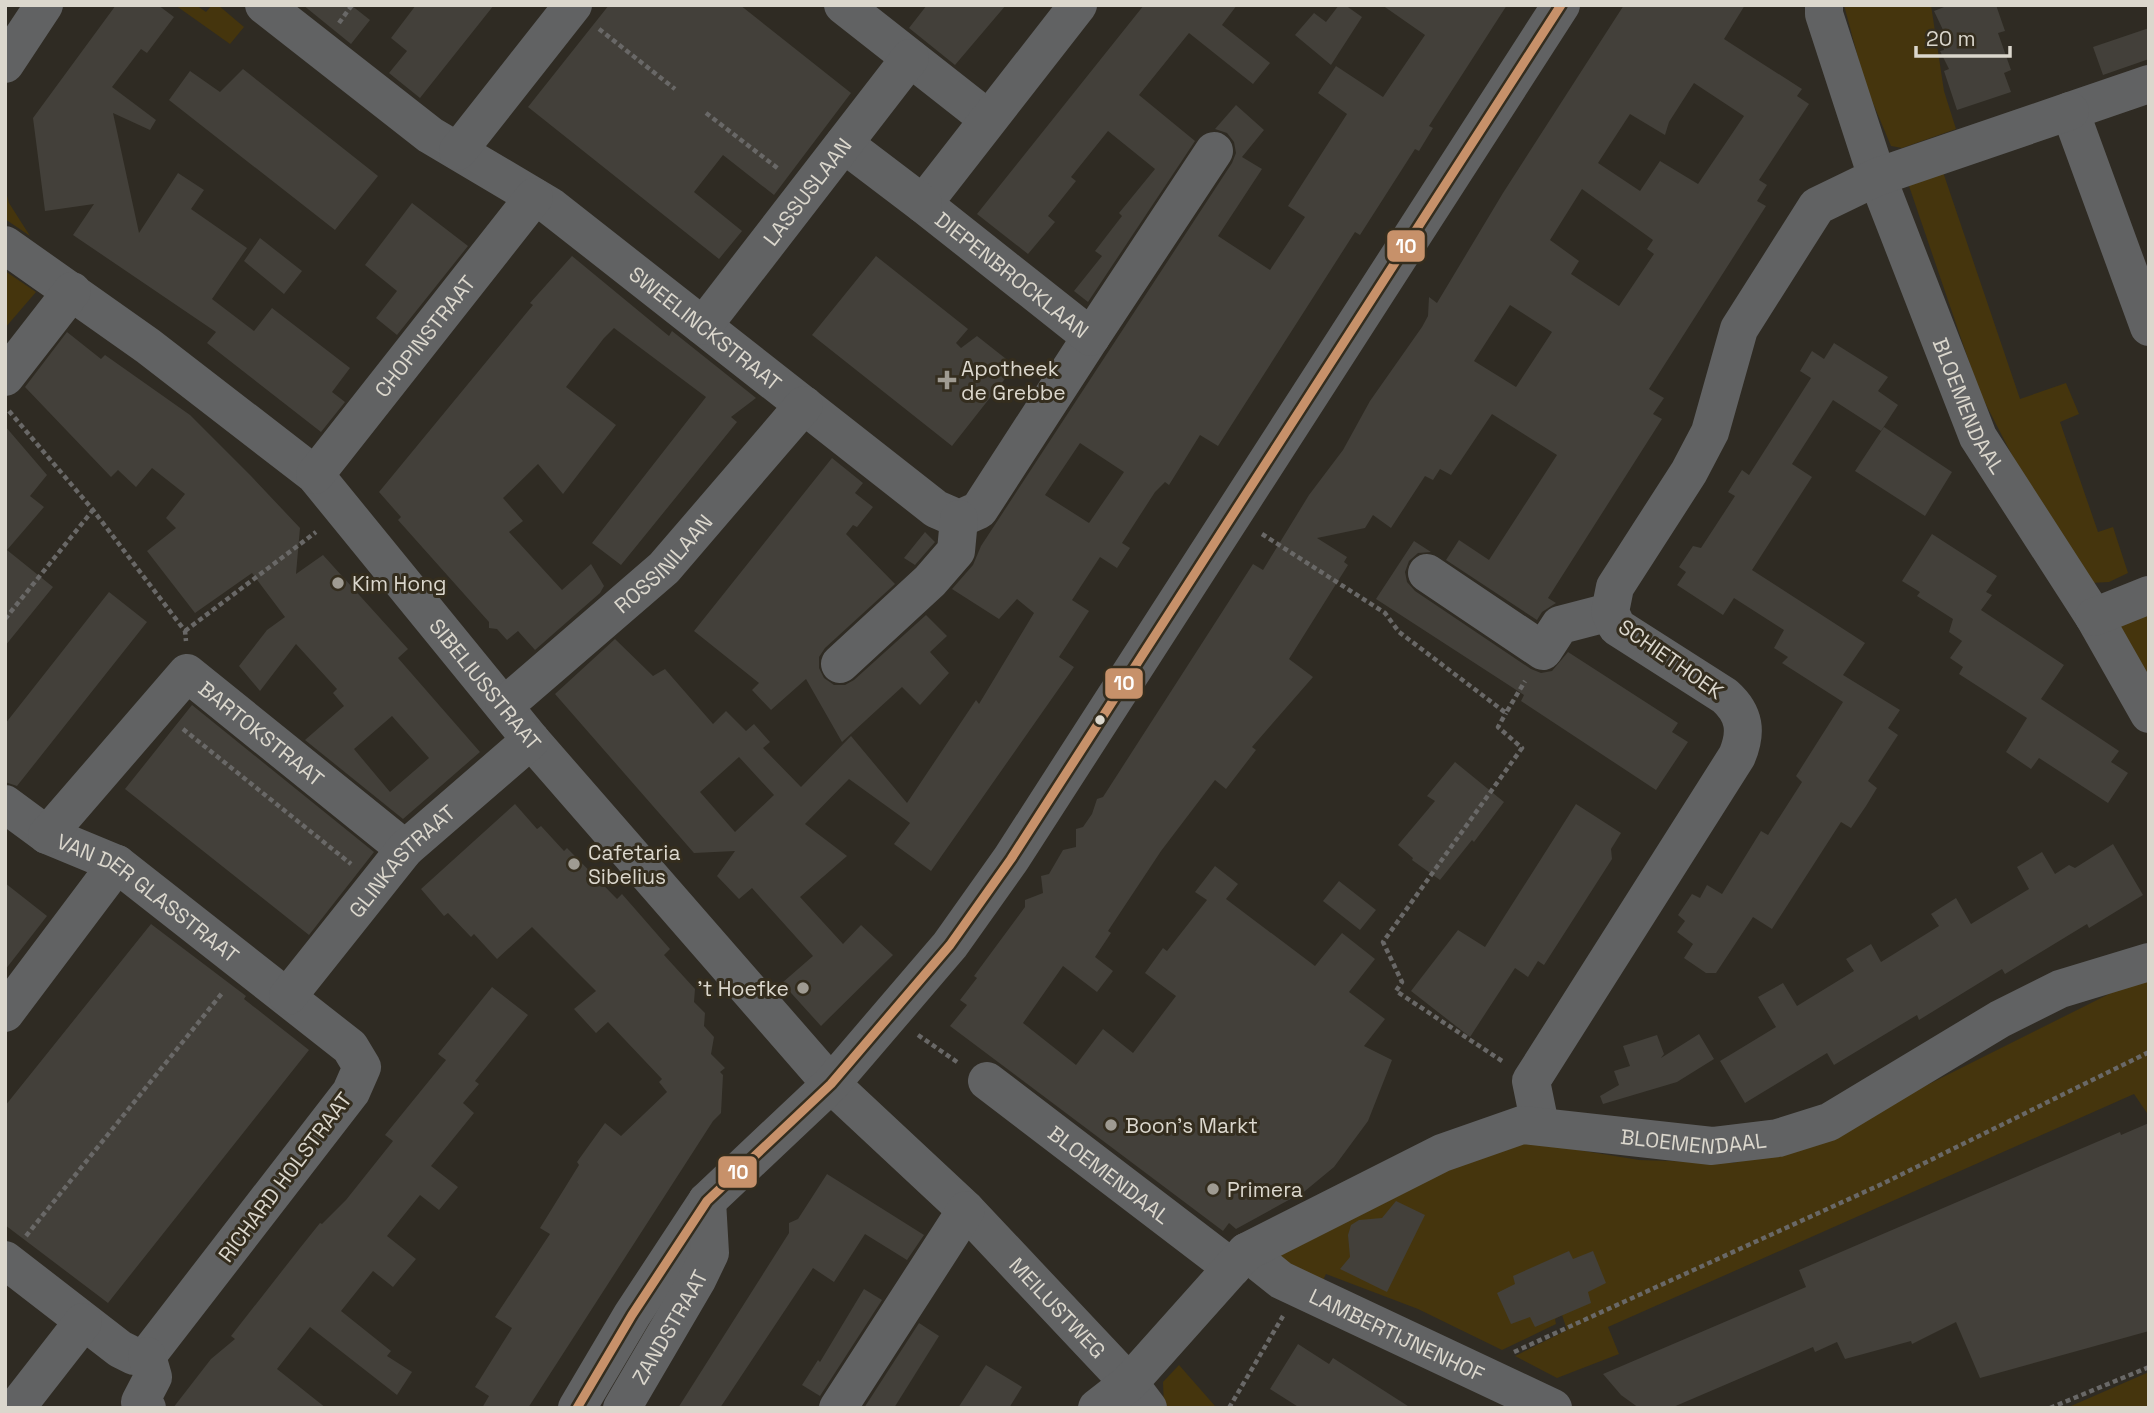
<svg xmlns="http://www.w3.org/2000/svg" width="2154" height="1413" viewBox="0 0 2154 1413" font-family="'Space Grotesk',sans-serif">
<style>
.green{fill:#45350d}
.building{fill:#43403a;fill-rule:evenodd}
.lines{fill:none;stroke-linecap:round;stroke-linejoin:round}
.path{stroke:#696867;stroke-width:4.5;stroke-dasharray:5 3.5;stroke-linecap:butt}
.minor{stroke:#616263;stroke-width:38}
.bus-1-casing{stroke:#342d1e;stroke-width:14}
.bus-1{stroke:#c7916a;stroke-width:9}
.poi-dot{fill:#9f9b92;stroke:#342d1e;stroke-width:2.5}
.bus-dot{fill:#dbd7cd;stroke:#342d1e;stroke-width:2.5}
.labels{text-anchor:middle;dominant-baseline:central;stroke-width:6;stroke-linejoin:round;paint-order:stroke}
.street-label{font-size:21px;fill:#dbd7cd;stroke:#342d1e}
.poi-label{font-size:21px;fill:#dbd7cd;stroke:#342d1e;text-anchor:start}
.line-badge{stroke:#342d1e;stroke-width:2.5}
.badge-label{font-size:19px;text-anchor:middle;font-weight:bold;fill:#fff}
</style>
<rect width="100%" height="100%" fill="#2f2b23"/>
<path class="green" d="M175,5H196L206,12L212,5H218L244,27L230,44Z
M1844,5H1931L1944,91L1956,129L1902,148L1891,146L1865,84Z
M1943,172L2020,399L2066,383L2079,414L2060,422L2098,532L2113,527L2128,573L2109,582L2090,583L2032,494L1979,391L1908,183Z
M5,188L9,203L30,236L5,219Z
M5,271L36,292L5,328Z
M2149,598V676L2109,612Z
M2149,974V1116L2134,1094L1608,1327L1619,1354L1557,1378L1515,1356L1567,1330L1562,1315L1555,1319L1556,1324L1502,1350L1418,1309L1326,1274L1320,1286L1280,1259L1282,1251L1528,1132L1554,1146L1639,1160L1733,1163L1803,1147Z
M1179,1365L1215,1406L1213,1408H1164L1163,1382Z
M2149,1372V1408L2071,1406Z"/>
<path class="building" d="M116,5H158L174,17L147,53L141,49L112,87L156,120L150,130L113,113L139,233L178,173L204,190L191,209L247,248L212,299L254,331L272,308L350,368L332,392L345,402L321,432L207,343L216,332L73,235L94,204L45,211L33,118Z
M303,5H351L370,20L351,44Z
M416,5H494L420,98L389,73L407,51L391,38Z
M609,5H740L851,93L774,195L723,155L694,192L742,231L719,259L528,107Z
M927,5H1006L955,65L909,28Z
M1144,5H1237L1222,25L1270,63L1253,84L1189,33L1139,95L1195,141L1088,302L1074,291L1102,256L1095,251L1122,216L1119,213L1155,169L1108,131L1071,177L1076,181L1048,216L1055,222L1028,254L977,214Z
M1339,5H1345L1362,17L1331,65L1295,35L1314,13L1326,22Z
M1382,5H1507L1429,126L1433,128L1419,151L1415,149L1360,235L1355,232L1218,446L1200,435L1169,485L1165,482L1155,492L1122,543L1130,548L1117,568L1100,557L1072,600L1089,611L1059,657L1074,667L931,871L894,844L910,823L849,779L805,824L847,856L800,897L843,944L861,925L893,955L821,1026L782,983L813,956L752,888L739,899L717,876L735,851L694,853L555,694L615,639L653,676L665,669L713,724L726,711L746,731L754,724L770,742L763,748L801,787L851,736L907,803L976,700L979,704L1034,613L1017,599L999,619L952,589L973,565L981,546L1232,163L1236,153L1234,142L1227,133L1215,129L1236,105L1264,130L1242,157L1262,169L1218,236L1270,270L1305,217L1288,206L1347,114L1318,93L1336,66L1383,97L1425,35ZM1080,443L1124,472L1089,523L1045,495ZM739,757L774,795L735,832L700,792Z
M1624,5H1745L1724,39L1802,89L1797,96L1809,104L1759,180L1767,185L1757,201L1766,206L1649,389L1664,398L1653,414L1662,419L1548,598L1556,603L1542,612L1537,620L1446,560L1459,540L1489,560L1557,455L1492,414L1451,475L1440,469L1433,480L1425,476L1391,528L1373,515L1365,528L1317,538L1347,557L1344,562L1348,565L1289,659L1313,677L1252,747L1256,750L1226,789L1215,780L1161,851L1108,931L1111,933L1095,957L1113,971L1097,992L1063,966L1023,1023L1076,1065L1103,1029L1133,1053L1176,996L1145,973L1163,948L1167,951L1207,900L1195,892L1215,866L1238,884L1226,899L1315,966L1342,933L1375,959L1349,992L1385,1019L1364,1046L1392,1060L1368,1121L1334,1167L1305,1191L1236,1229L1229,1223L1223,1231L950,1026L967,1005L960,1000L977,978L974,976L1025,907V900L1043,893L1041,876L1049,874L1063,850L1076,847V829L1083,827L1092,814L1097,799L1103,797L1253,564L1263,570L1309,495L1343,450L1370,401L1422,327L1428,316L1429,297L1437,303L1503,193ZM1694,83L1744,116L1698,184L1660,161L1640,191L1598,163L1630,114L1665,135L1669,122ZM1582,189L1653,240L1647,249L1654,254L1619,306L1571,274L1579,261L1550,240ZM1510,305L1552,332L1516,387L1474,361Z
M1949,5H1996L2005,31L1998,33L2011,70L2004,73L2011,92L1957,110L1944,71L1949,69L1940,51L1944,50L1938,31L1943,30L1934,11Z
M2149,28V59L2103,75L2093,47Z
M243,69L378,176L335,230L169,100L190,71L220,92Z
M412,203L468,246L397,335L376,318L397,291L365,265Z
M260,238L302,271L284,294L244,261Z
M572,256L669,336L672,331L756,398L731,417L737,422L621,565L592,543L706,397L614,328L604,338L566,387L616,425L563,494L538,464L503,498L523,521L509,532L562,590L591,564L604,586L600,593L535,650L518,631L507,640L497,629L489,628V622L398,520L401,517L379,492L533,305L530,303Z
M876,256L968,329L956,343L961,348L977,336L1015,366L952,446L812,335Z
M67,332L101,359L105,355L190,415L251,476L300,528L296,574L323,555L408,649L398,658L480,752L403,819L305,740L344,706L333,693L337,689L296,644L260,691L239,666L267,630L285,617L252,573L195,613L147,551L176,528L166,518L185,494L152,468L136,487L118,470L111,477L25,387ZM392,716L429,758L390,792L354,749Z
M1834,343L1888,377L1878,391L1898,405L1881,431L1833,400L1792,464L1812,477L1752,570L1865,643L1843,675L1900,710L1888,728L1898,735L1868,781L1877,788L1866,806L1851,828L1841,822L1772,929L1753,917L1716,973H1706L1684,958L1693,944L1677,932L1685,921L1678,915L1692,894L1700,898L1707,885L1722,894L1761,831L1768,835L1802,782L1796,776L1843,702L1782,663L1788,657L1774,648L1784,630L1734,598L1723,615L1677,585L1686,572L1679,567L1693,546L1701,548L1735,496L1728,492L1742,470L1749,475L1811,378L1800,371L1812,351L1824,359Z
M5,426L47,475L30,496L44,507L7,550L53,587L5,646Z
M1884,427L1952,472L1925,516L1855,471Z
M832,458L863,483L855,493L873,507L857,527L853,525L846,534L895,584L825,648L819,657V668L824,678L834,685H845L854,680L926,615L947,636L930,652L949,673L920,705L902,687L842,742L806,679L771,710L752,690L759,683L694,631Z
M925,532L935,542L915,565L904,558Z
M1932,534L1997,576L1986,592L1992,595L1981,610L2064,665L2041,699L2119,751L2111,762L2128,773L2108,803L2039,758L2031,769L2006,752L2027,718L1959,674L1963,667L1950,658L1962,641L1949,632L1953,619L1917,596L1920,592L1902,581Z
M1414,541L1431,552L1418,553L1409,561L1405,572L1407,582L1415,591L1531,669L1541,673L1552,671L1568,652L1678,723L1672,732L1688,742L1656,790L1521,701L1524,695L1376,599Z
M109,592L147,622L17,786L5,782V724Z
M192,705L374,852L309,935L125,789Z
M1455,762L1504,802L1474,842L1472,840L1440,880L1412,860L1413,858L1398,845L1435,801L1427,796Z
M515,804L537,829L541,826L564,851L567,848L617,899L622,894L670,949L664,955L695,989L694,1002L705,1013L704,1026L714,1037L711,1054L725,1068L720,1072L723,1075L721,1113L713,1121L528,1408H482L489,1396L475,1387L512,1328L495,1317L550,1234L540,1228L579,1165L577,1162L605,1123L621,1136L667,1092L659,1082L662,1079L608,1022L596,1033L574,1009L596,991L532,927L497,959L474,934L471,937L448,913L444,916L421,889Z
M1576,804L1621,833L1611,849L1612,859L1544,965L1538,961L1528,977L1515,968L1470,1037L1411,991L1458,930L1485,947Z
M2113,844L2143,895L2089,928L2087,924L2005,974L2002,969L1919,1020L1917,1015L1834,1065L1827,1053L1745,1103L1720,1061L1776,1027L1758,997L1783,983L1797,1006L1854,971L1846,959L1871,944L1881,962L1939,926L1931,914L1956,898L1971,924L2029,889L2017,867L2042,852L2055,874L2069,865L2075,868Z
M1339,881L1376,910L1360,930L1323,901Z
M5,883L47,916L5,970Z
M151,924L246,996L244,999L309,1050L108,1303L5,1225V1106Z
M492,987L528,1015L475,1081L479,1084L463,1103L474,1113L431,1166L458,1187L439,1210L420,1195L387,1236L416,1259L393,1287L373,1271L341,1311L391,1351L387,1356L412,1372L397,1395L310,1327L277,1369L326,1408H173L211,1359L235,1339L231,1336L300,1248L320,1223L322,1224L346,1200L393,1141L385,1135L446,1060L438,1054Z
M1699,1034L1714,1059L1677,1082L1603,1104L1600,1096L1619,1085L1614,1071L1630,1066L1623,1046L1657,1035L1664,1054L1661,1058Z
M2149,1123V1331L1980,1378L1956,1322L1912,1344L1911,1341L1845,1359L1837,1342L1815,1352L1813,1347L1671,1408H1639L1621,1395L1603,1374L1806,1287L1799,1270L2120,1132L2121,1135Z
M827,1174L924,1235L907,1260L865,1234L834,1282L813,1268L720,1408H678L789,1233V1223L798,1219Z
M1396,1201L1425,1215L1387,1292L1340,1269L1350,1257L1348,1235L1351,1225L1359,1220L1382,1218Z
M1569,1251L1573,1259L1593,1251L1606,1283L1588,1292L1591,1303L1535,1327L1530,1317L1511,1324L1497,1293L1515,1284L1513,1276Z
M864,1289L882,1300L820,1396L802,1385L818,1360L820,1362Z
M919,1323L939,1336L894,1408H864Z
M1298,1344L1329,1364L1333,1358L1411,1408H1300L1270,1389Z
M986,1365L1022,1387L1009,1408H958Z"/>
<g class="lines">
<path class="path" d="M339,23L352,5
M599,29L675,89
M706,113L780,170
M9,411L93,510L185,631L186,641
M1262,534L1385,613L1399,632L1506,713L1525,681
M5,619L93,510
M185,631L316,532
M183,729L351,864
M918,1035L960,1064
M1502,1061L1396,991L1402,982L1383,942L1522,748L1498,727L1506,713
M26,1236L223,992
M1514,1352L1882,1184L2149,1052
M1229,1408L1283,1316
M2050,1408L2149,1367"/>
<g class="minor">
<path id="s1" d="M264,5L430,135L550,206L936,509L959,519L979,510L1091,337"/>
<path d="M843,5L988,119"/>
<path id="s2" d="M1078,5L923,204L1091,337L1214,151"/>
<path id="s3" d="M1824,5V14L1877,177L1978,437L2094,617L2149,714"/>
<path d="M5,64L44,5"/>
<path d="M2149,84L2070,111L2149,327"/>
<path d="M844,144L923,204"/>
<path d="M458,151L573,5"/>
<path id="s4" d="M5,245L148,346L315,475L531,740L831,1084L966,1210L1129,1383L1148,1408"/>
<path id="s5" d="M703,326L910,58"/>
<path d="M5,377L72,291"/>
<path id="s6" d="M315,475L534,197"/>
<path d="M1427,573L1543,651L1560,625L1610,612"/>
<path d="M2094,617L2149,595"/>
<path d="M840,664L930,581L956,551L959,519"/>
<path id="s7" d="M504,706L664,568L804,405"/>
<path id="s8" d="M5,804L47,835L117,864L350,1047L362,1067L351,1092L147,1356H134L120,1349L5,1260"/>
<path id="s9" d="M47,835L187,673L405,849"/>
<path id="s10" d="M288,996L405,849L531,740"/>
<path d="M5,1013L117,864"/>
<path id="s11" d="M987,1081L1232,1268"/>
<path d="M1540,1125L1531,1081L1737,756C1747,732 1745,714 1725,696L1617,627L1610,612L1615,587L1689,472L1710,432L1739,329L1817,206L1877,177L2070,111"/>
<path id="s12" d="M1246,1252L1281,1280L1553,1408"/>
<path d="M16,1408L83,1322"/>
<path d="M147,1408L140,1402L153,1377L147,1356"/>
<path d="M577,1408L632,1315L707,1201L831,1084L950,945L1011,859L1561,5"/>
<path id="s13" d="M622,1408L697,1280L710,1253L707,1201"/>
<path d="M838,1408L966,1210"/>
<path id="s14" d="M1097,1408L1129,1383L1246,1252L1442,1153L1522,1125L1712,1146L1778,1138L1829,1122L2000,1019L2060,989L2149,962"/>
</g>
<defs>
<path id="bus-1" d="M577,1408L632,1315L707,1201L831,1084L950,945L1011,859L1561,5"/>
</defs>
<use href="#bus-1" class="bus-1-casing"/>
<use href="#bus-1" class="bus-1"/>
</g>
<g class="poi-dot">
<path d="M943.5 369.5h7v7h7v7h-7v7h-7v-7h-7v-7h7z"/>
<circle cx="338" cy="583" r="7"/>
<circle cx="574" cy="864" r="7"/>
<circle cx="803" cy="988" r="7"/>
<circle cx="1111" cy="1125" r="7"/>
<circle cx="1213" cy="1189" r="7"/>
</g>
<circle class="bus-dot" cx="1100" cy="720" r="6"/>
<g class="labels">
<g class="street-label">
<text stroke="none"><textPath href="#s5" startOffset="170">LASSUSLAAN</textPath></text>
<text stroke="none"><textPath href="#s2" startOffset="366">DIEPENBROCKLAAN</textPath></text>
<text stroke="none"><textPath href="#s1" startOffset="548">SWEELINCKSTRAAT</textPath></text>
<text stroke="none"><textPath href="#s6" startOffset="177">CHOPINSTRAAT</textPath></text>
<text stroke="none"><textPath href="#s3" startOffset="427">BLOEMENDAAL</textPath></text>
<text stroke="none"><textPath href="#s7" startOffset="214">ROSSINILAAN</textPath></text>
<text transform="translate(1671 659) rotate(35)">SCHIETHOEK</text>
<text stroke="none"><textPath href="#s4" startOffset="656">SIBELIUSSTRAAT</textPath></text>
<text stroke="none"><textPath href="#s9" startOffset="310">BARTOKSTRAAT</textPath></text>
<text stroke="none"><textPath href="#s10" startOffset="177">GLINKASTRAAT</textPath></text>
<text stroke="none"><textPath href="#s8" startOffset="172">VAN DER GLASSTRAAT</textPath></text>
<text stroke="none"><textPath href="#s14" startOffset="693">BLOEMENDAAL</textPath></text>
<text stroke="none"><textPath href="#s11" startOffset="154">BLOEMENDAAL</textPath></text>
<text transform="translate(285 1177) rotate(-53)">RICHARD HOLSTRAAT</text>
<text stroke="none"><textPath href="#s4" startOffset="1503">MEILUSTWEG</textPath></text>
<text stroke="none"><textPath href="#s13" startOffset="94">ZANDSTRAAT</textPath></text>
<text stroke="none"><textPath href="#s12" startOffset="173">LAMBERTIJNENHOF</textPath></text>
</g>
<g class="poi-label">
<text x="961" y="368">Apotheek<tspan x="961" dy="24">de Grebbe</tspan></text>
<text x="352" y="583">Kim Hong</text>
<text x="588" y="852">Cafetaria<tspan x="588" dy="24">Sibelius</tspan></text>
<text x="789" y="988" text-anchor="end">'t Hoefke</text>
<text x="1125" y="1125">Boon's Markt</text>
<text x="1227" y="1189">Primera</text>
</g>
</g>
<g class="line-badge">
<rect x="1386" y="229" width="40" height="34" rx="7" fill="#c7916a"/>
<rect x="1104" y="667" width="40" height="33" rx="7" fill="#c7916a"/>
<rect x="717" y="1155" width="41" height="34" rx="7" fill="#c7916a"/>
</g>
<g class="badge-label">
<text x="1406" y="253">10</text>
<text x="1124" y="690">10</text>
<text x="738" y="1179">10</text>
</g>
<rect width="2154" height="1413" fill="none" stroke="#dbd7cd" stroke-width="14"/>
<path d="M1916 46v10h94v-10" fill="none" stroke="#dbd7cd" stroke-width="3.5"/>
<text x="1926" y="46" font-size="21" fill="#dbd7cd" stroke="#342d1e" stroke-width="5" paint-order="stroke">20 m</text>
</svg>
